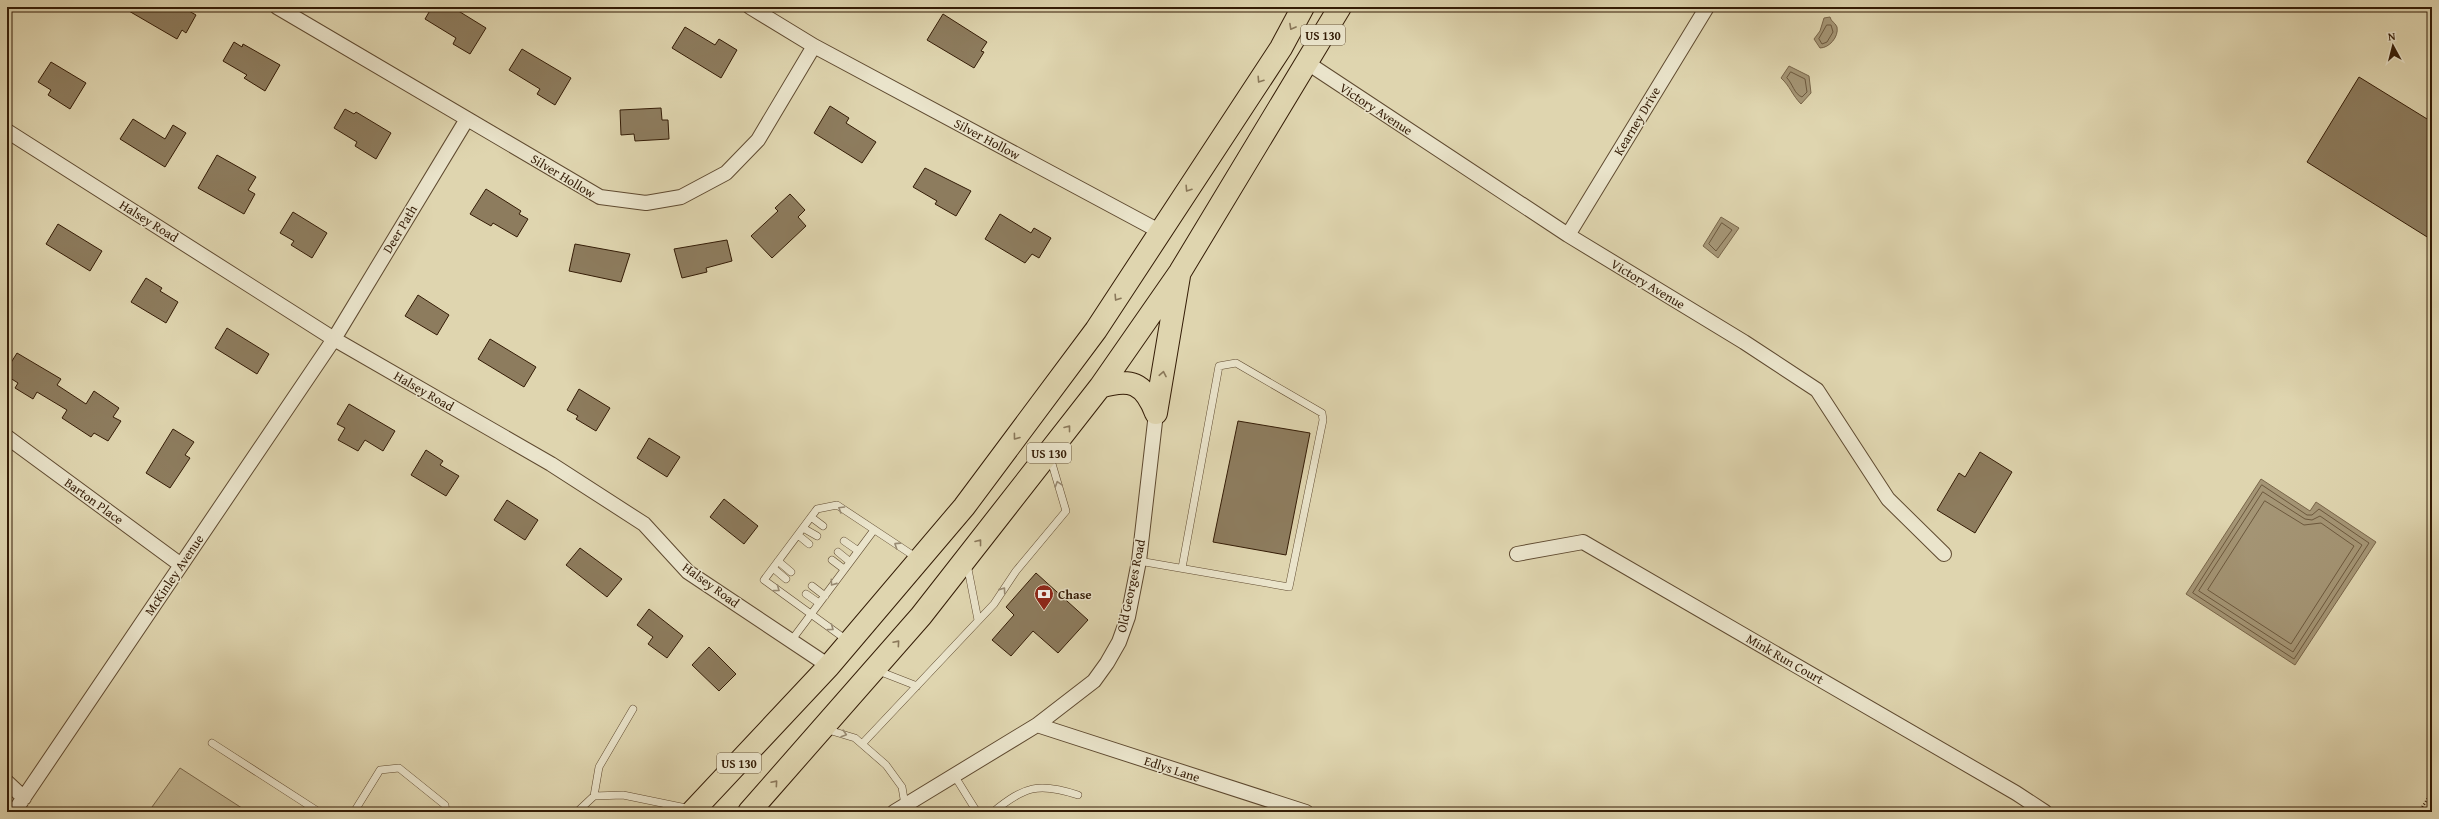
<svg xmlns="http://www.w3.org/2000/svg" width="2439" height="819" viewBox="0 0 2439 819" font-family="'Gentium Book Plus',serif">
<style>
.green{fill:#c2b692;stroke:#7b694c}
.water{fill:#a59676;stroke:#786549}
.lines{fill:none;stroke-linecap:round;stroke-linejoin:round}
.shore{stroke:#6c593e;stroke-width:1}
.building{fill:#8d7c5e;stroke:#341c06}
.service-casing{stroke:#5f4a30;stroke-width:8}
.minor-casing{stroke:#5f4a30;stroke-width:16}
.trunk-casing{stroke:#341c06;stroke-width:24}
.path{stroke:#341c06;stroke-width:2.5;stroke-dasharray:1 2;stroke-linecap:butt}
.service{stroke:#eae4cb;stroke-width:7}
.minor{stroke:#eae4cb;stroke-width:14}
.trunk{stroke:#dfd5af;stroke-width:22}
.oneway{stroke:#8a785a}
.oneway2{stroke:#988a72}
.labels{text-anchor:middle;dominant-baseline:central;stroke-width:3;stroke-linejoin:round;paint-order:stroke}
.shield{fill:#eae4cb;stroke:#6b5841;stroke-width:1}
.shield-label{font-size:12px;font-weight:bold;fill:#341c06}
.street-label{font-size:13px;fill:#341c06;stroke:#eae4cb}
.poi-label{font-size:13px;font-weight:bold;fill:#341c06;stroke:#eae4cb;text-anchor:start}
</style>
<rect width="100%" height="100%" fill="#dfd5af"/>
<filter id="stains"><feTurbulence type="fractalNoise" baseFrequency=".005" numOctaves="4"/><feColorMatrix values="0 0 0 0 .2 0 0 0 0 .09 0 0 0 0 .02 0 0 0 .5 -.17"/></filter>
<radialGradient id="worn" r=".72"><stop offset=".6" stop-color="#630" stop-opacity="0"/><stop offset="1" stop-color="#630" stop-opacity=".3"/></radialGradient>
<path class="green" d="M180,768L248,812H153L152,807Z"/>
<path class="water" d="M1830,17C1831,22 1835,22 1837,27C1839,37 1829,48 1820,48L1814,39L1820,31L1824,18Z
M1789,66L1809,76L1811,93L1801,104C1792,95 1790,86 1781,78Z
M1721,217L1739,228L1718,258L1703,246Z
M2261,479L2310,511L2316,502L2376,542L2295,665L2186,594Z"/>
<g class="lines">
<path class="shore" d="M1827,25H1831L1833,32L1827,42L1822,44L1819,39Z
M1791,72L1805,79L1807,92L1802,97C1794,94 1793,84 1787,78Z
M1722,223L1732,230L1716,251L1709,244Z
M2262,485L2307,515H2312L2319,509L2369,543L2294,659L2193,593Z
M2263,492L2305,519L2312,520L2320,516L2362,545L2293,652L2199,591Z
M2265,501L2304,525L2321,523L2354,546L2291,644L2208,590Z"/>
</g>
<path class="building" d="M122,7H182L196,15L186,33L182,30L177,39Z
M432,7H452L486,28L470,54L453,44L456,38L425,19Z
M943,14L987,42L981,51L984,52L974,68L927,40Z
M685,27L715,45L719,39L737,50L721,78L672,48Z
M234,42L242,47L243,44L280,65L265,91L244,78L247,75L223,61Z
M522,49L571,78L555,105L537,94L540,89L509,70Z
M51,62L86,83L70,109L48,95L51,90L38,82Z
M2359,77L2432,122V240L2307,162Z
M830,106L849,118L846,123L876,142L862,163L814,133Z
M661,108L662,120H668L669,139L635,141L634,134L621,135L620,110Z
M345,109L354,114L356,112L391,133L376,159L355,146L357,142L334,128Z
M133,119L165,139L173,125L186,133L165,167L120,139Z
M217,155L256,177L248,190L255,194L244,214L198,188Z
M925,168L971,191L956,216L935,204L937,201L913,187Z
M486,189L521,211L519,214L528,219L517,237L493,223L491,226L470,214Z
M790,194L805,210L798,217L806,226L772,258L751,236L778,211L775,208Z
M293,212L327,233L312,258L291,245L294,241L280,233Z
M1000,214L1031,233L1034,228L1051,238L1039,258L1032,254L1025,263L985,239Z
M58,224L102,251L90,271L46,244Z
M727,240L732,261L706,268L707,272L682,278L674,249Z
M575,244L630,254L621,282L569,271Z
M146,278L162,288L160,291L178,302L166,323L131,302Z
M418,295L449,315L437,335L405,316Z
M227,328L269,354L257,374L215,348Z
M490,339L536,367L524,387L478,359Z
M17,353L61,379L57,385L86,404L94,391L119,408L113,417L121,421L108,441L94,433L91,437L62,418L67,410L37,392L33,399L15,388L18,383L7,376V369Z
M579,389L610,408L596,431L576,419L578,416L567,410Z
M349,404L395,431L383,451L365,440L358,451L338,440L345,428L337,424Z
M1238,421L1310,433L1286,555L1213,542Z
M173,429L194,442L185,455L190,458L170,488L146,473Z
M649,438L680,457L667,477L637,458Z
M426,450L443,461L440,465L459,476L446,496L411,475Z
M1980,452L2012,472L1975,533L1937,510L1959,473L1965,477Z
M724,499L758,526L744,544L710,517Z
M507,500L538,520L525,540L494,520Z
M580,548L622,579L607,597L566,565Z
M1036,573L1088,620L1058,653L1033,631L1011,656L992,640L1014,615L1006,607Z
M649,609L683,636L667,658L648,644L653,637L637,625Z
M709,647L736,674L719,691L692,665Z"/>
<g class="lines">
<defs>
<path id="service" d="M811,517L823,526
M803,528L817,536
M798,535L809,544
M844,541L857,550
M838,552L849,561
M832,560L844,569
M778,561L791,572
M1139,561L1289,587L1323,420L1322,413L1236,363L1219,366L1182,568
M967,564L978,620
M773,568L786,579
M812,586L825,596
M806,594L819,603
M791,641L874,530
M848,641L764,580L817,509L837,505L917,558
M876,670L917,686
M825,729L855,738L886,765L902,787L905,805
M212,743L319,812
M862,744L994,604L1016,571L1066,511L1050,457
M954,775L977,812
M594,796L599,767L633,709
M354,812L380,770L399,768L445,805L446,812
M577,812L594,796L623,795L691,809
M993,812C1025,786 1039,782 1078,795"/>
<path id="minor" d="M277,7L600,197L646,203L681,197L726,173L758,140L814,46
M750,7L814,46L1161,232
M1306,62L1568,235L1744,342L1817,390L1888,499L1944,554
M7,131L334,339L551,464L644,524L688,572L829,666
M1568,235L1707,7
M7,437L181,565
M1517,554L1583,542L2016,793L2045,812
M1037,725L1306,812
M7,782L24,798
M14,812L334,339L467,119
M894,812L1037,725L1094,681L1107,663L1119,642L1128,617L1139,561L1156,413"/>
<path id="trunk" d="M1100,387C1130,378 1144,382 1156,413
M1156,413L1179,276
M692,812L829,666L964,507L1096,330L1281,48L1303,7
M749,812L921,616L1100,387L1180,272L1340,7"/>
</defs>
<use href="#service" class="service-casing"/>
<use href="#minor" class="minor-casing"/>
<use href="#trunk" class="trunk-casing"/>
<path class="path" d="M2419,812L2432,792"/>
<use href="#service" class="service"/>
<use href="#minor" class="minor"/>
<use href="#trunk" class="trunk"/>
</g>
<defs><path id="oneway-chevron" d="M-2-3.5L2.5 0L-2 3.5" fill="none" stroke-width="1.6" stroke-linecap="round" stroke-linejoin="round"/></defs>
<g class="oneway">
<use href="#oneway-chevron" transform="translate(1292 27) rotate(119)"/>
<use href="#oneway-chevron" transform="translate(1260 80) rotate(123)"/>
<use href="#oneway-chevron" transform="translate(1188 189) rotate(123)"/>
<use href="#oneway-chevron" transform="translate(1117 298) rotate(123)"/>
<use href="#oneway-chevron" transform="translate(1163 374) rotate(-79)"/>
<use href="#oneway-chevron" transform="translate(1068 428) rotate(-52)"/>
<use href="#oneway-chevron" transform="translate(1016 437) rotate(127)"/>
<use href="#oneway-chevron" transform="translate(979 542) rotate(-52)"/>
<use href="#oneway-chevron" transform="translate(897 643) rotate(-49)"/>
<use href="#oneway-chevron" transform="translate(775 783) rotate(-49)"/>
</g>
<g class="oneway2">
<use href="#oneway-chevron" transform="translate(1058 484) rotate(-107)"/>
<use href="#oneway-chevron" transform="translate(841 509) rotate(-149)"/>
<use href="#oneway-chevron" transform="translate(897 545) rotate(-147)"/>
<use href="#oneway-chevron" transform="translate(833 583) rotate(125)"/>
<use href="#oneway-chevron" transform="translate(777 589) rotate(36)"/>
<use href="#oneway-chevron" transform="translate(1003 590) rotate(-55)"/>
<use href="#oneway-chevron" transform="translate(831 628) rotate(36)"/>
<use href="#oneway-chevron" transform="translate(844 734) rotate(16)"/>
</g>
<defs>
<symbol id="bank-pin" viewBox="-11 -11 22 30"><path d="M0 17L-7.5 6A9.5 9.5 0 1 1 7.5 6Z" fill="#8f2418" stroke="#eae4cb"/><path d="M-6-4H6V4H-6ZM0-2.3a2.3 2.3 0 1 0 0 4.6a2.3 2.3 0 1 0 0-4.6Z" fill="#fff"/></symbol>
</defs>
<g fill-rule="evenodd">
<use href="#bank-pin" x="1033" y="583" width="22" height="30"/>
</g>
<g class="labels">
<g class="shield">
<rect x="1301" y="25" width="44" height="20" rx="3"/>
<rect x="1027" y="443" width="44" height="20" rx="3"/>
<rect x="717" y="753" width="44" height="20" rx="3"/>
</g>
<g class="shield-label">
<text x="1323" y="35">US 130</text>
<text x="1049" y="453">US 130</text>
<text x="739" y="763">US 130</text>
</g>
<g class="street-label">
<text transform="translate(1376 109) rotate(33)">Victory Avenue</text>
<text transform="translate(1637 121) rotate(-59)">Kearney Drive</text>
<text transform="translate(987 139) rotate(28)">Silver Hollow</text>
<text transform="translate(563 176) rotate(31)">Silver Hollow</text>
<text transform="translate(149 221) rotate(32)">Halsey Road</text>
<text transform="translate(400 229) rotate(-59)">Deer Path</text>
<text transform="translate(1648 284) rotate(31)">Victory Avenue</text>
<text transform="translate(424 391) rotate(30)">Halsey Road</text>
<text transform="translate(94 501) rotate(36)">Barton Place</text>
<text transform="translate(174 575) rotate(-56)">McKinley Avenue</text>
<text transform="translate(711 585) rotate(36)">Halsey Road</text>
<text transform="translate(1131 586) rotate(-78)">Old Georges Road</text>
<text transform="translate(1785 659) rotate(30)">Mink Run Court</text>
<text transform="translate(1172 769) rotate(18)">Edlys Lane</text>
</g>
<g class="poi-label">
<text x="1058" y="594">Chase</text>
</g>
</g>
<rect width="2439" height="819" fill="none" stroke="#dfd5af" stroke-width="24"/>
<rect x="8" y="8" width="2423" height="803" fill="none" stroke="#341c06" stroke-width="2"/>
<rect x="12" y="12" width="2415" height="795" fill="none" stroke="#341c06"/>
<g transform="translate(2393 46) rotate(353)" stroke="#eae4cb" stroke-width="3" paint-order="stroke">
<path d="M0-3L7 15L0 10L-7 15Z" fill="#341c06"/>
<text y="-6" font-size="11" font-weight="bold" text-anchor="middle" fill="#341c06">N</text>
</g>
<rect width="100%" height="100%" filter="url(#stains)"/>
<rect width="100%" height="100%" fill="url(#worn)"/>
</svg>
